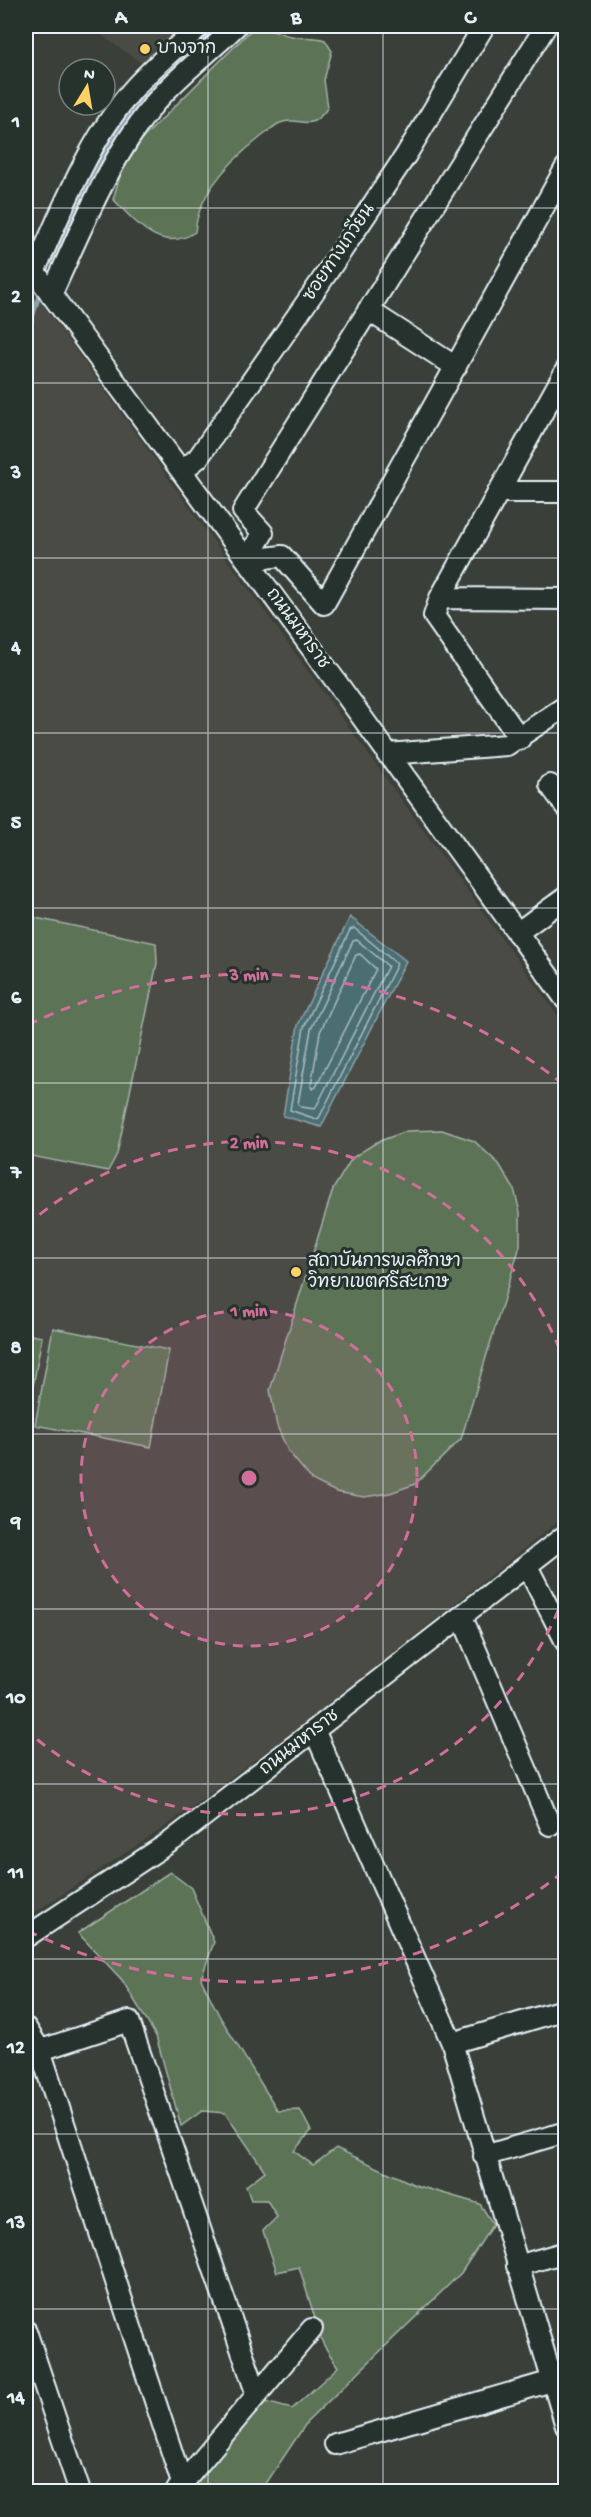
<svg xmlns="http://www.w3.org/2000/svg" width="591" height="2517" viewBox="0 0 591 2517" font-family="'Gochi Hand','Playpen Sans Thai',sans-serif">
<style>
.built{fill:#4b4c45}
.green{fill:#5d7357;stroke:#a2b2a8;stroke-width:1.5}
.water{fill:#4c6e73;stroke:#8aa2a8;stroke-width:1.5}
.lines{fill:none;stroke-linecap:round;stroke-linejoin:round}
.shore{stroke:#aabdc3;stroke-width:1.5}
.stream{stroke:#8aa2a8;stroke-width:4.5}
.minor-casing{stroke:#e8f1f8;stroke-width:24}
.minor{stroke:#26332d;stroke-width:20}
.grid{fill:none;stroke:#e8f1f8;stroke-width:1.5;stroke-opacity:0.55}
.ring{fill:none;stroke:#d16f9a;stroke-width:3;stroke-dasharray:10 8}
.poi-dot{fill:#ffd166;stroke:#26332d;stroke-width:2}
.labels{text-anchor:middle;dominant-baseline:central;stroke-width:6;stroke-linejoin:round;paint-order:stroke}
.poi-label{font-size:18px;fill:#e8f1f8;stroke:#26332d;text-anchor:start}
.street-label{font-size:18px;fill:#e8f1f8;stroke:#26332d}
.centre{fill:#d16f9a;stroke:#26332d;stroke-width:3}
.ring-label{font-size:18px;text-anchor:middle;font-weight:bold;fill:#d16f9a;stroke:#26332d;stroke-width:6;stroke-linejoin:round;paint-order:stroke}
.neatline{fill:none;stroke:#e8f1f8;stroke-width:2}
.grid-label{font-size:20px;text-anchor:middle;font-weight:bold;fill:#e8f1f8}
</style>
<rect width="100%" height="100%" fill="#3a4039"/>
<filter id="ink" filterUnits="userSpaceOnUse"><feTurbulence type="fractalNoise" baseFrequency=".0167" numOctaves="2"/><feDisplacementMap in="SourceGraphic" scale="12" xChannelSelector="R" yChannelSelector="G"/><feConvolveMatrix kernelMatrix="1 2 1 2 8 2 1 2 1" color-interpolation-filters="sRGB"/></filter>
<g filter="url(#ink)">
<path class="built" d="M88,26H183L188,30L149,68Z
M26,282L566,1027L565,1516L325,1707L159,1831L26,1918Z"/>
<path class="green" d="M255,26C269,26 278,34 291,36C303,39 313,36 325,40L332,51L324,80L328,107C309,135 302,115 280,123C274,125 267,133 261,137C231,160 198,192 195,232C161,255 135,221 113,199L121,173L143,138Z
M26,916L156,943L157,963L117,1154L108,1171L26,1155Z
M442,1130L474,1141L499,1164L514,1189L520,1212V1246L461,1439L415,1484L390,1493L364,1497L336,1492L312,1480L288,1451L277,1426L270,1390L333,1189L352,1158L377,1142L407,1131Z
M53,1328L169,1350L151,1447L35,1425Z
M26,1334L42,1337L27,1419L26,1418Z
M170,1872L191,1888L214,1942L201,1979L220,2017L278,2111L300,2110L311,2131L294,2151L313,2165L336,2148L415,2185L480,2204L493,2224L461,2273L307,2422L261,2491H190L194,2482L265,2402L292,2409L338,2367L323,2344L299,2267L277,2272L263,2231L277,2217L267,2200H251L246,2186L265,2171L225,2113L202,2111L181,2126L156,2036L122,1980L78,1933Z"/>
<path class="water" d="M350,917L406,961L321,1127L283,1116L298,1025Z"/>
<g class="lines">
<path class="shore" d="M354,928L397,964L319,1118L316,1119L290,1110L304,1027L350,930Z
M357,940L388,966L315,1109L301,1107L298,1104L311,1029L353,941Z
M360,954L376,969L316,1087L312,1089L311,1086L320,1032L356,955Z"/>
<path class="stream" d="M53,263C80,207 103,141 146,95C168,70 195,49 219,26
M26,339L40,292"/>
<defs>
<path id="minor" d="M26,260L335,680L566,1000
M34,272C63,209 89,138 136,86C156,64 179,45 200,26
M51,295C81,230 108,161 153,105C177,76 210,52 236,26
M368,310L456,367
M182,471L198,458L320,283L406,155L484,26
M498,492H566
M247,560L263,533L243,511L546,26
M247,560L282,556L324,604L566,167
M440,598L566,599
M520,739L434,616L440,598L566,370
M387,754L507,745L566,706
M550,785L566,807
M517,933L566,897
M527,1566L566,1642
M462,1617L550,1825
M315,1732L452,2043L566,2426
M26,1937L173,1840L566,1535
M26,2028L40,2050L182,2483
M452,2043L566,2009
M26,2055L129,2021L257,2395
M484,2156L566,2132
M517,2266L566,2252
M26,2331L80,2492
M335,2444L566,2377
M177,2490L312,2329"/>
</defs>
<use href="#minor" class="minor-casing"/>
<use href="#minor" class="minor"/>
</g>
</g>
<path class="grid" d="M208,26V2492M383,26V2492M26,208H566M26,383H566M26,558H566M26,733H566M26,908H566M26,1083H566M26,1258H566M26,1434H566M26,1609H566M26,1784H566M26,1959H566M26,2134H566M26,2309H566"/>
<circle cx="249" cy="1478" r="168" fill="#d16f9a" fill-opacity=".12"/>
<g class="ring">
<circle cx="249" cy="1478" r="168"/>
<path d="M565 1593A336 336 0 0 1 26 1730M26 1226A336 336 0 0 1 565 1363"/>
<path d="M563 1872A504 504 0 0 1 28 1931M28 1025A504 504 0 0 1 563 1084"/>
</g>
<g class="poi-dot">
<circle cx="145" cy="49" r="6"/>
<circle cx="296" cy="1272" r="6"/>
</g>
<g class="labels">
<g class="poi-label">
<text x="157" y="49">บางจาก</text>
<text x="308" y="1262">สถาบันการพลศึกษา<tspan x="308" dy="21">วิทยาเขตศรีสะเกษ</tspan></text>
</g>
<g class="street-label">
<text transform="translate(340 253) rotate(-56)">ซอยทางเกวียน</text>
<text transform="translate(297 629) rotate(54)">ถนนมหาราช</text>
<text transform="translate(300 1743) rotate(-38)">ถนนมหาราช</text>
</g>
</g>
<circle cx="249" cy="1478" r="9" class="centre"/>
<g class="ring-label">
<text x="249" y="980">3 min</text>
<text x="249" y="1148">2 min</text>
<text x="249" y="1316">1 min</text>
</g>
<rect width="591" height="2517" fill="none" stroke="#26332d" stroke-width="66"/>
<g transform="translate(87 87) rotate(11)"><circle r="28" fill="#26332d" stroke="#747f7e" stroke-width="1.5"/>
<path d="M0-4.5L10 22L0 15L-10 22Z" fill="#ffd166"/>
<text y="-9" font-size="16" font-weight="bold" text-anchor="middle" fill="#e8f1f8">N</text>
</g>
<rect x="33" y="33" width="525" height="2451" class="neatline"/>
<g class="grid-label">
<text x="121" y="23">A</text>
<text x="296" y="23">B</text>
<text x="470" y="23">C</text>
<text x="16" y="127">1</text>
<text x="16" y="302">2</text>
<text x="16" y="478">3</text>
<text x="16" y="653">4</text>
<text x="16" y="828">5</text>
<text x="16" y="1003">6</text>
<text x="16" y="1178">7</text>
<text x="16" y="1353">8</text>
<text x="16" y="1528">9</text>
<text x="16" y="1703">10</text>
<text x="16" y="1878">11</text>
<text x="16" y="2053">12</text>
<text x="16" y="2228">13</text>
<text x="16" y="2403">14</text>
</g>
</svg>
